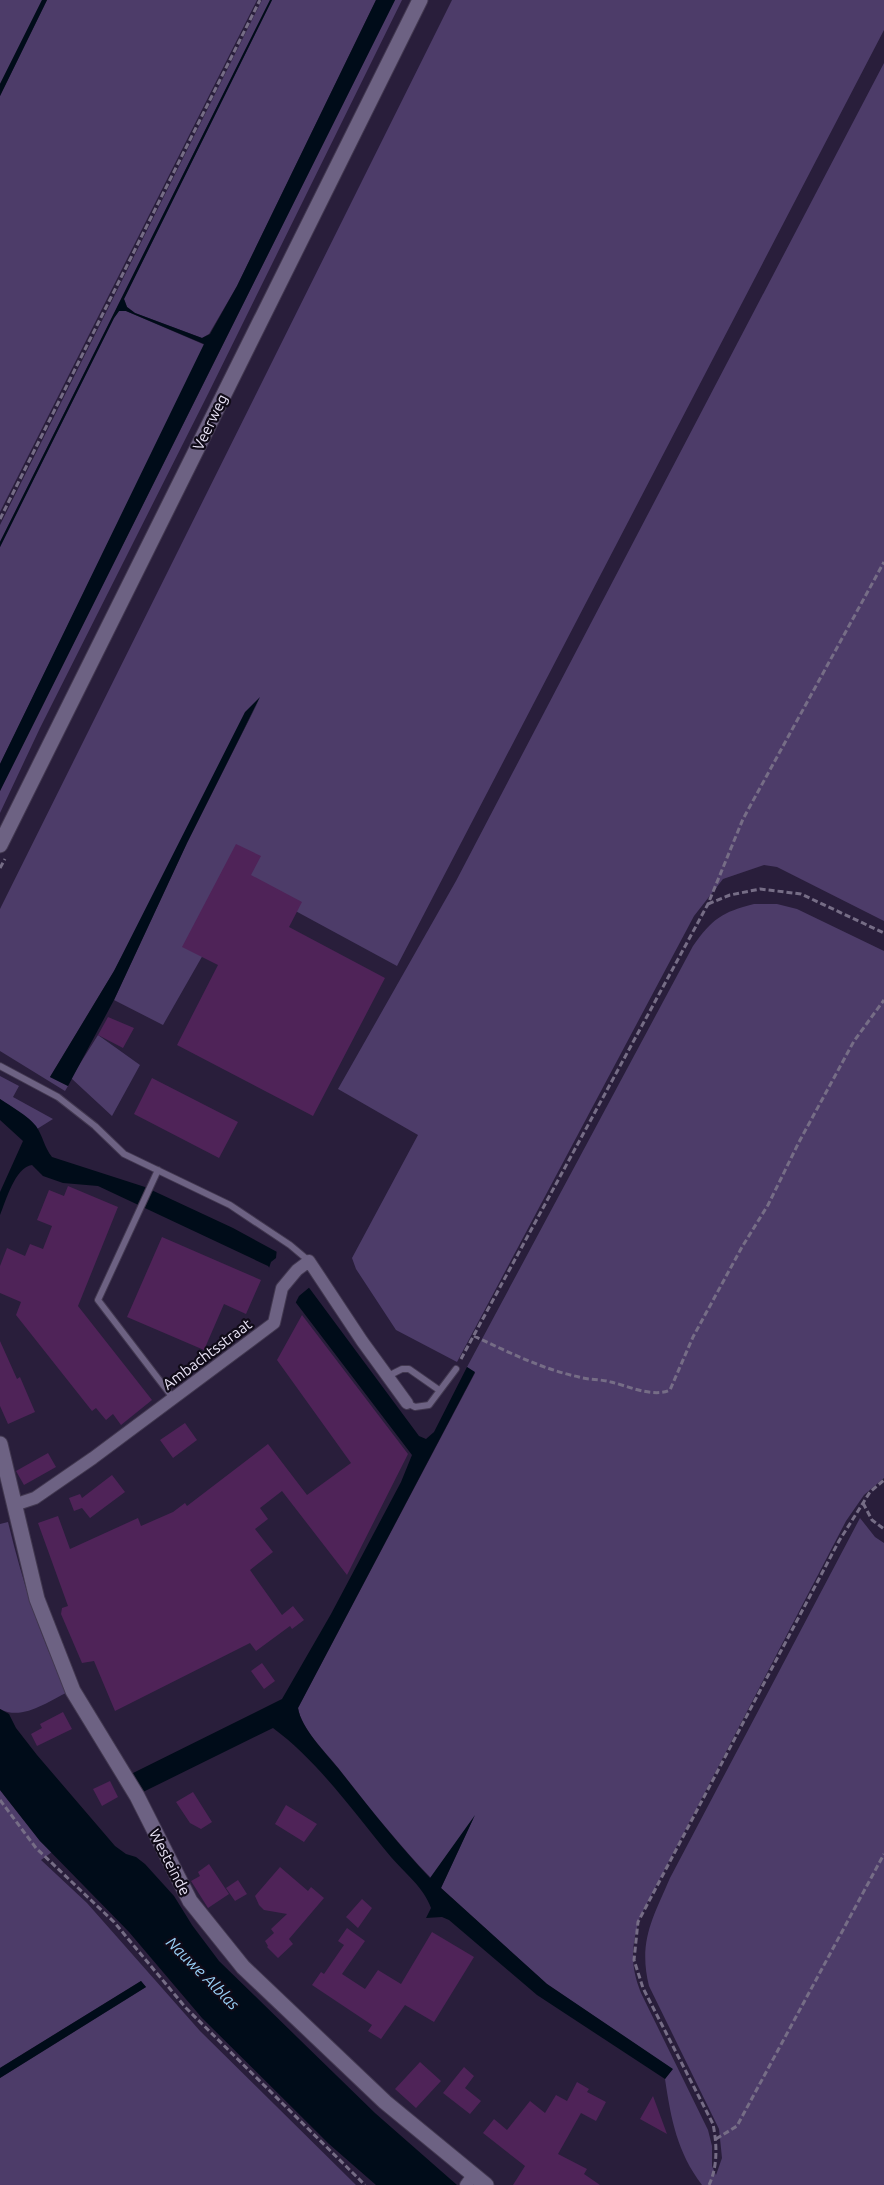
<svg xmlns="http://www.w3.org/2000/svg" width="884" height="2185" viewBox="0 0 884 2185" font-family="Ubuntu,sans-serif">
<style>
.green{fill:#4d3c69}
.water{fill:#000c19}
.pier{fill:#291e3b}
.building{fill:#4f2358}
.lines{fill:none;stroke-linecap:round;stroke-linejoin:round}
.service-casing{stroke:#423850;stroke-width:8}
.minor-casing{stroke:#423850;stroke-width:14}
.tertiary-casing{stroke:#423850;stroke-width:17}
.path{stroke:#766d86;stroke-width:3;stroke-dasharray:6 3;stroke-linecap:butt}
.service{stroke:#6d6283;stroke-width:6}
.minor{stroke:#6d6283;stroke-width:12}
.tertiary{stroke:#6d6283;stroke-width:15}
.labels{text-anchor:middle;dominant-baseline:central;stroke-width:4.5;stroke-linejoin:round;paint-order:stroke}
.street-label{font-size:15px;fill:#eae4f7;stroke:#100b18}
.water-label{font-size:16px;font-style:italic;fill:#99d0f7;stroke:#100b18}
</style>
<rect width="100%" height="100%" fill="#291e3b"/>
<path class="green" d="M0,0H42L0,84Z
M47,0H257L0,512V96Z
M262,0H270L0,542V525Z
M272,0H376L237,286L209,334L202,338L135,313L127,307L124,299Z
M395,0H402L208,394L40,728L0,813V791Z
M452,0H884V30L397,966L244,883L163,1025L114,1000L187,843L259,700L114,971L50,1077L68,1086L65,1091L0,1051V909Z
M884,63V921L777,867L764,865L723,879L694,916L457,1362L396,1330L356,1269L352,1258L418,1135L338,1089L456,881Z
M119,311H126L205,345L0,764V547L114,318Z
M754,904H777L797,909L884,951V1478L864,1495L846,1521L640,1917C631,1947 630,1965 641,1993L708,2130L712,2146V2166L716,2175L722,2158L719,2129L649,1986C638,1941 653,1918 670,1878L860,1518L875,1537L884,1543V2185H702C677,2152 671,2119 665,2079L672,2069L547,1984L441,1888L473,1819L431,1878C398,1844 368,1806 339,1769C325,1751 302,1730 298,1708L475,1373L467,1367L693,946C712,919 722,912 754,904Z
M98,1035L140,1065L112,1116L71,1078Z
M0,1076L19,1086L13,1097L53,1119L37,1129L30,1120L0,1099Z
M8,1522C22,1580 40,1639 68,1692C47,1702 22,1721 0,1709V1524Z
M0,1790L40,1841L52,1852L41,1860L87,1903L200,2031L356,2185H0V2078L146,1987L141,1981L0,2068Z"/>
<path class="water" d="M42,0H47L0,96V84Z
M270,0H272L124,299L127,307L135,313L202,338L210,334L237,286L376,0H395L0,791V764L204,344L126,311H119L114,318L0,547V542Z
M260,697L187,843L114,1000L68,1086L50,1077L114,971L245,712Z
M0,1099C12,1107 27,1115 36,1126C43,1136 44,1147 52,1157L145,1187L233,1228L279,1253L310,1289L419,1436L426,1439L434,1432L467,1367L475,1372L298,1708C301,1728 325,1752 338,1768C368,1806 397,1843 430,1878L475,1815L441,1888L547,1984L673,2069L665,2079L537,1995L449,1920L442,1917L426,1918L431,1908C424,1888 405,1873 391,1857C355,1814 319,1762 273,1728L141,1793L131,1774L282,1699L331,1614L401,1482L412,1455L268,1266L98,1186L63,1183L43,1176L32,1165C15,1167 6,1201 0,1215V1192L23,1141L0,1120Z
M0,1709L9,1714L16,1728L37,1755L115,1846L126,1854L136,1857L145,1864L174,1896L192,1925L219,1961L375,2113L457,2185H376L329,2144L202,2018L129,1932L40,1841L0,1790Z
M141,1981L146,1987L0,2078V2068Z"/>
<path class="pier" d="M277,1248L311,1286L299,1296L295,1304L268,1271L271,1262L276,1258Z"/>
<path class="building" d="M236,844L261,856L251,875L302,902L289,927L385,978L313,1116L177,1045L218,965L182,947Z
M108,1017L134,1028L123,1048L98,1035Z
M152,1078L238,1122L219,1158L134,1114Z
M68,1186L118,1207L78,1306L152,1400L121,1425L113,1414L106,1420L96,1408L92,1411L16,1315L21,1302L0,1293V1266L7,1248L25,1256L30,1244L43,1249L52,1226L37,1220L49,1190L64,1196Z
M162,1237L261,1280L246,1314L224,1304L204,1350L127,1317Z
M302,1315L408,1454L347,1575L282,1491L260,1508L268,1519L255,1529L273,1552L250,1570L282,1615L293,1606L304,1620L292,1629L290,1626L256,1651L250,1643L115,1711L94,1661L82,1663L61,1614L62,1608L68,1606L38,1523L58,1516L70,1549L138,1518L141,1526L173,1512L185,1503L187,1506L268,1444L307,1495L351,1463L277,1360Z
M0,1341L17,1379L20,1377L35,1412L8,1424L0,1406Z
M185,1423L197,1440L173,1458L160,1440Z
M48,1453L56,1467L24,1485L16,1471Z
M112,1475L125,1492L90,1518L82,1508L74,1511L69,1498L80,1494L82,1498Z
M262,1663L275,1681L264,1689L251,1671Z
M63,1712L72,1729L37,1746L31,1734L42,1728L40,1724Z
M110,1781L118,1797L102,1806L93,1789Z
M193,1792L212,1822L201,1829L190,1823L176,1802Z
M286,1805L317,1824L304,1842L275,1824Z
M209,1864L229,1894L208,1908L191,1881L200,1876L198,1872Z
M280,1867L308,1891L311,1887L324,1898L289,1939L293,1944L278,1958L267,1947L268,1946L265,1941L274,1933L271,1929L287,1914L264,1910L259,1905L255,1896Z
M238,1880L247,1894L235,1901L226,1888Z
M362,1899L372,1908L358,1928L346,1917Z
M347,1928L365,1941L342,1974L365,1989L378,1970L401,1984L432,1932L474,1957L434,2022L405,2005L381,2039L368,2031L372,2025L312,1985L321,1972L324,1974L344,1945L338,1941Z
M420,2062L441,2081L416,2108L395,2089Z
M464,2067L474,2076L465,2088L481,2101L470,2114L443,2093Z
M577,2082L589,2089L587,2092L606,2102L596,2121L581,2113L558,2154L587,2169L584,2174L600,2185H513L525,2166L483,2133L494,2119L507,2130L530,2101L545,2113L556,2095L567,2101Z
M653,2096L667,2134L640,2119Z"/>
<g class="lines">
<defs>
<path id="service" d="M0,1066L58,1097L95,1126L124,1154L230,1205L290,1245L309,1261
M158,1170L98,1300L173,1398
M388,1376L402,1369H409L439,1390
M407,1403L415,1407L429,1405L456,1369"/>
<path id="minor" d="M14,1505L35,1498L93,1458L274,1323L282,1288L297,1270L309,1261L362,1341L407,1403
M466,2185L474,2174"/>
<path id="tertiary" d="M0,845L420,0
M0,1444L37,1599L73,1691L137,1796L190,1901L243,1967L385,2102L486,2185"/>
</defs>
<use href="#service" class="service-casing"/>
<use href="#minor" class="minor-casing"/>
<use href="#tertiary" class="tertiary-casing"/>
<path class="path" d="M0,519L260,0
M0,868L5,859
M708,904L730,895L760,889L801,894L884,933
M474,1336C508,1352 542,1369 579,1377C589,1380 600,1379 611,1382C628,1386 653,1398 670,1390L693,1337L742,1247L768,1205L799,1142L854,1041L884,1000
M461,1359L708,904L743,819L884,562
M863,1503L872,1520L884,1529
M0,1800L36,1848L114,1922L186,2008L365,2185
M716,2139L737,2126L884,1854
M709,2185C718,2166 717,2144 713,2124L643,1988L634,1960L638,1922L839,1541L870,1492L884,1480"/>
<use href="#service" class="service"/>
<use href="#minor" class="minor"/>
<use href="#tertiary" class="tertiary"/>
</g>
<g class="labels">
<g class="street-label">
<text transform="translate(210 422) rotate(-64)">Veerweg</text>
<text transform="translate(207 1354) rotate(-37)">Ambachtsstraat</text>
<text transform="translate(170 1862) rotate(63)">Westeinde</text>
</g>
<g class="water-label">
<text transform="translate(203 1973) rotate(45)">Nauwe Alblas</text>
</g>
</g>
</svg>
